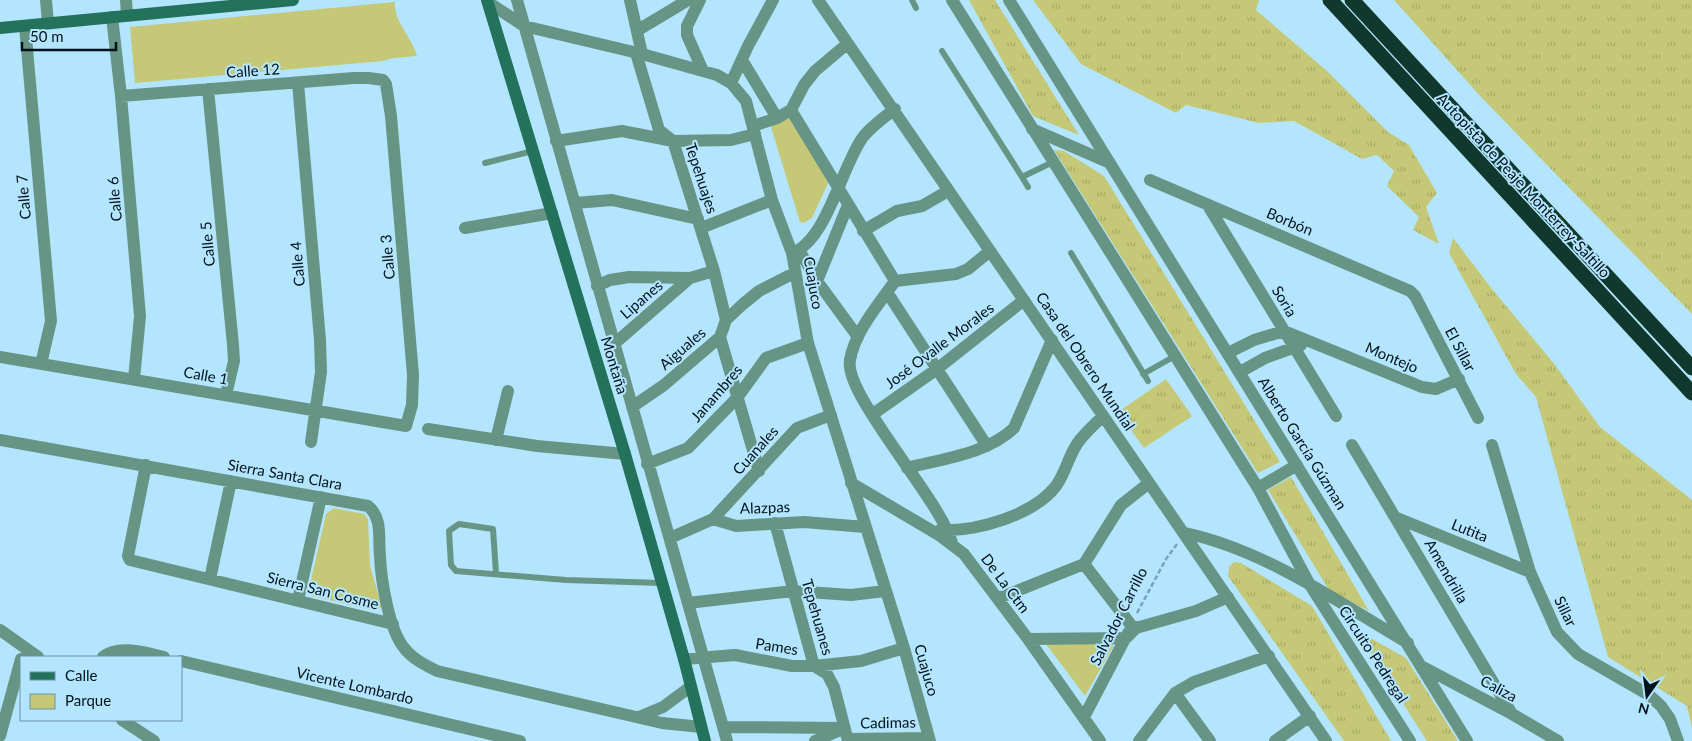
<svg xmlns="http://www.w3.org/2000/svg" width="1692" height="741" viewBox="0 0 1692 741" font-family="Lato,sans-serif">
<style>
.grass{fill:url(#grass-tufts)}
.green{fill:#c5c876}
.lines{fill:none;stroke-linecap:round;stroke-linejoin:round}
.path{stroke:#7ba2b5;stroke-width:2.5;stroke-dasharray:5 2.5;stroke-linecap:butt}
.lane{stroke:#679585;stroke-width:6}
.street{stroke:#679585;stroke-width:12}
.secondary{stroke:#23725c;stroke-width:12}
.highway{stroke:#11382d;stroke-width:15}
.labels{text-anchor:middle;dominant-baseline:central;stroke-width:4;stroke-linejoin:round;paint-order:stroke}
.street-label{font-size:15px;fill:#01121a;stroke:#b4e5fe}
</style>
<defs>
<pattern id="grass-tufts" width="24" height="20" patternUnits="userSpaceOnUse" patternTransform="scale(1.25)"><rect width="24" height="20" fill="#c5c876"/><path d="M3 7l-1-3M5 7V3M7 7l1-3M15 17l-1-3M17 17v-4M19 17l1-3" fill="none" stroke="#a7ab66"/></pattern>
</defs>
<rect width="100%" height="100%" fill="#b4e5fe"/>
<path class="grass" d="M969,0H995L1079,135L1033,116Z
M1033,0H1259L1256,10L1327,71L1388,132L1409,145L1437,193L1426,207L1439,244L1413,230L1419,217L1387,186L1394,171L1377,155L1362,159L1294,121L1259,123L1186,105L1176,113L1081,64Z
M1394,0H1692V314L1482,98Z
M1054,150L1064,151L1104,176L1280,462L1258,473Z
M1453,238L1492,289L1555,365L1600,427L1692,500V728L1687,706L1608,657L1536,397L1516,374L1449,253Z
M1166,379L1192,416L1144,448L1118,412Z
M1291,477L1369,611L1329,590L1268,490Z
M1234,562L1241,563L1312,606L1391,741H1344L1228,576L1229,567Z
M1356,630L1406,658L1458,741H1427Z"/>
<path class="green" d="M395,2C393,21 412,37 417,56L393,58L383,61L135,83L130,27Z
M792,118L830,179L812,218L804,223L800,222L770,124Z
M334,508L364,514L368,519L370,566L382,607L375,611L312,596L309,589L326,514Z
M1112,639L1113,647L1085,696L1046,644Z"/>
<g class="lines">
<path class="path" d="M1137,613L1166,559L1177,544"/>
<path class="lane" d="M912,0L916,8
M942,51L1022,177L1053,162
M485,163L533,151
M1022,177L1028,187
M1071,253L1148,381
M1143,374L1175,356
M496,573L493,529L459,524L449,531L451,565L456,571L566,580L661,583"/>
<path class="street" d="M46,0L48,23
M126,0L127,15
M517,0L727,741
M630,0L642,54
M700,0L687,26V35L703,71
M818,0L1326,741
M952,0L1258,488L1310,585L1410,741
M1009,0L1467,741
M488,2L524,26L642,54L717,75L731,83L746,101L772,200L792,253L808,343L904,648L930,741
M112,17L121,96L140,316L134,379
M25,26L51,321L41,364
M638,30L688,0
M636,53L659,130L673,141L714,271L726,320
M742,60L777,118
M298,83L320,340L321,372L311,442
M731,83L748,46L773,0
M208,89L233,345L234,361L226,395
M791,110L895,281
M753,126L777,118L791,110L804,85L815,71L847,44
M1032,129L1110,163
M556,141L622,131L673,141L731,140L755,134
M1150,180L1410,291L1415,296L1478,418
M575,203L612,200L698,219
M1207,204L1336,416
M465,228L552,213
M701,228L772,200
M863,231L897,211L922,206L948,191
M799,250L817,281L858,337
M792,253C827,241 842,165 863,137C872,126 883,118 895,109
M817,281L848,205
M597,286L610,280L629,277L690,278L714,271
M887,292L987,446
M720,337L759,471
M614,344L690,278
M1228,353L1254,340L1284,331L1422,387L1436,389L1459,379
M0,357L406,426L412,405L413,375L391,116L386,84L383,80L369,78H354L121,96
M1240,372L1265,358L1301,345
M632,407L664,385L720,337L726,320L743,304L759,291L794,273
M873,414L937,369L1024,300
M428,429L537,446L625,454
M0,440L368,506C383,518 378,539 380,556C381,580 389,631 405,649C413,659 425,665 437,671L662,723L701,727
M496,440L508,391
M1352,445L1512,714
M1492,445L1530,572L1557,632L1578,654L1649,695L1661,706L1670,719L1678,741
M647,464L688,448L737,398L766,358L808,343
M146,465L128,556L130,560L393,624
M907,468C941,459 987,454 1014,428L1052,340
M851,483L939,535L964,554L1028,639L1100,741
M1258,488L1297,465
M1397,518L1530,572
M713,519L797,428L831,415
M775,523L814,666L827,674L834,687L848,741
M940,530C976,532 1034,515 1056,486C1066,472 1069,454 1079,441C1086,432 1095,424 1103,416
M1185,533C1265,550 1338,602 1408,643
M670,538L713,519L736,526L804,522L865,527
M952,543C942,502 843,394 850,360C855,331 879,304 895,281L956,274L968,269L990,251
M1084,564L1131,625L1136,628
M210,579L231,481
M999,598L1084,564L1121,505L1149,483
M298,600L321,497
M688,603L793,591L851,595L885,591
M0,630L38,657
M1028,639L1126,638L1136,628L1196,611L1228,597
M103,657C119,644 146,653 164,657
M684,659L735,655L792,666H814L861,661L904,648
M181,661L520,741
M1423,667L1512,714L1558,741
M1175,693L1210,741
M639,717L663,707L690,687
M1084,717L1128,633
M122,720L154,741
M723,727L844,728
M0,736L21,659
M848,739L929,738
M815,741L840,730
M1139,741L1175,693L1194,682L1269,656
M1275,741L1310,716"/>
<path class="secondary" d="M487,0L625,454L684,659L705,741
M0,28L293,0"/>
<path class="highway" d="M1330,0L1692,393
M1352,0L1692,368"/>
</g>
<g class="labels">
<g class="street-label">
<text transform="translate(253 70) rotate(-4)">Calle 12</text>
<text transform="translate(702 178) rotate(72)">Tepehuajes</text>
<text transform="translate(1524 185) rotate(47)">Autopista de Peaje Monterrey-Saltillo</text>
<text transform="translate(23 197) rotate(-95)">Calle 7</text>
<text transform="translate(114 199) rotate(-95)">Calle 6</text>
<text transform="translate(1290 221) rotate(23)">Borbón</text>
<text transform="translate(207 244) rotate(-95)">Calle 5</text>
<text transform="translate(387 257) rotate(-95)">Calle 3</text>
<text transform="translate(297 264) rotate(-95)">Calle 4</text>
<text transform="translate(814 283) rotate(80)">Cuajuco</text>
<text transform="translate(641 299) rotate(-41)">Lipanes</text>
<text transform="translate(1285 301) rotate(59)">Soria</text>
<text transform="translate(939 345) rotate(-37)">José Ovalle Morales</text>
<text transform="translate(682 348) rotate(-41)">Aiguales</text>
<text transform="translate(1461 349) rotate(62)">El Sillar</text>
<text transform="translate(1392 357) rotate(23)">Montejo</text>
<text transform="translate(1086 361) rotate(56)">Casa del Obrero Mundial</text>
<text transform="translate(615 365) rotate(73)">Montaña</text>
<text transform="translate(206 375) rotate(10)">Calle 1</text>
<text transform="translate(716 393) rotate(-49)">Janambres</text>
<text transform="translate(1303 443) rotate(58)">Alberto García Gúzman</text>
<text transform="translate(755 450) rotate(-48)">Cuanales</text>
<text transform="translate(285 474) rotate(10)">Sierra Santa Clara</text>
<text transform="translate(765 507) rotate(-2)">Alazpas</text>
<text transform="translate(1470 530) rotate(22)">Lutita</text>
<text transform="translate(1447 571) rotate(60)">Amendrilla</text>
<text transform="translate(1006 583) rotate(53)">De La Ctm</text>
<text transform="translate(323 590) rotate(14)">Sierra San Cosme</text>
<text transform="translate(1566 611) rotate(64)">Sillar</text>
<text transform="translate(1118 616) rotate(-63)">Salvador Carrillo</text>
<text transform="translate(818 617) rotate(74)">Tepehuanes</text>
<text transform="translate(777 646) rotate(9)">Pames</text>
<text transform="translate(1374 654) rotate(57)">Circuito Pedregal</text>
<text transform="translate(927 670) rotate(74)">Cuajuco</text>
<text transform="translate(355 685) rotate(13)">Vicente Lombardo</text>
<text transform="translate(1499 688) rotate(28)">Caliza</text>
<text transform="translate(888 722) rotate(-1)">Cadimas</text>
</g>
</g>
<rect x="20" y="656" width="162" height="65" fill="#b4e5fe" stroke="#6c91a3"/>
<rect x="30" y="672" width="25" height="8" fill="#23725c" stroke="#6c91a3"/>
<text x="65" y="681" font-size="15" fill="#01121a">Calle</text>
<rect x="30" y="694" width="25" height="15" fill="#c5c876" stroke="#6c91a3"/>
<text x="65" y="706" font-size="15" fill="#01121a">Parque</text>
<g transform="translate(1647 696) rotate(194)" stroke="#b4e5fe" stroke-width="4" paint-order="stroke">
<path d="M0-4L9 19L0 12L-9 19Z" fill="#01121a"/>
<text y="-8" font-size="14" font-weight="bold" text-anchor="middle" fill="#01121a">N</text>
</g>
<path d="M22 42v8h94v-8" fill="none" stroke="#01121a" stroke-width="2.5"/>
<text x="30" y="42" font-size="15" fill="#01121a" stroke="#b4e5fe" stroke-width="4" paint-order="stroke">50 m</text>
</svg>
